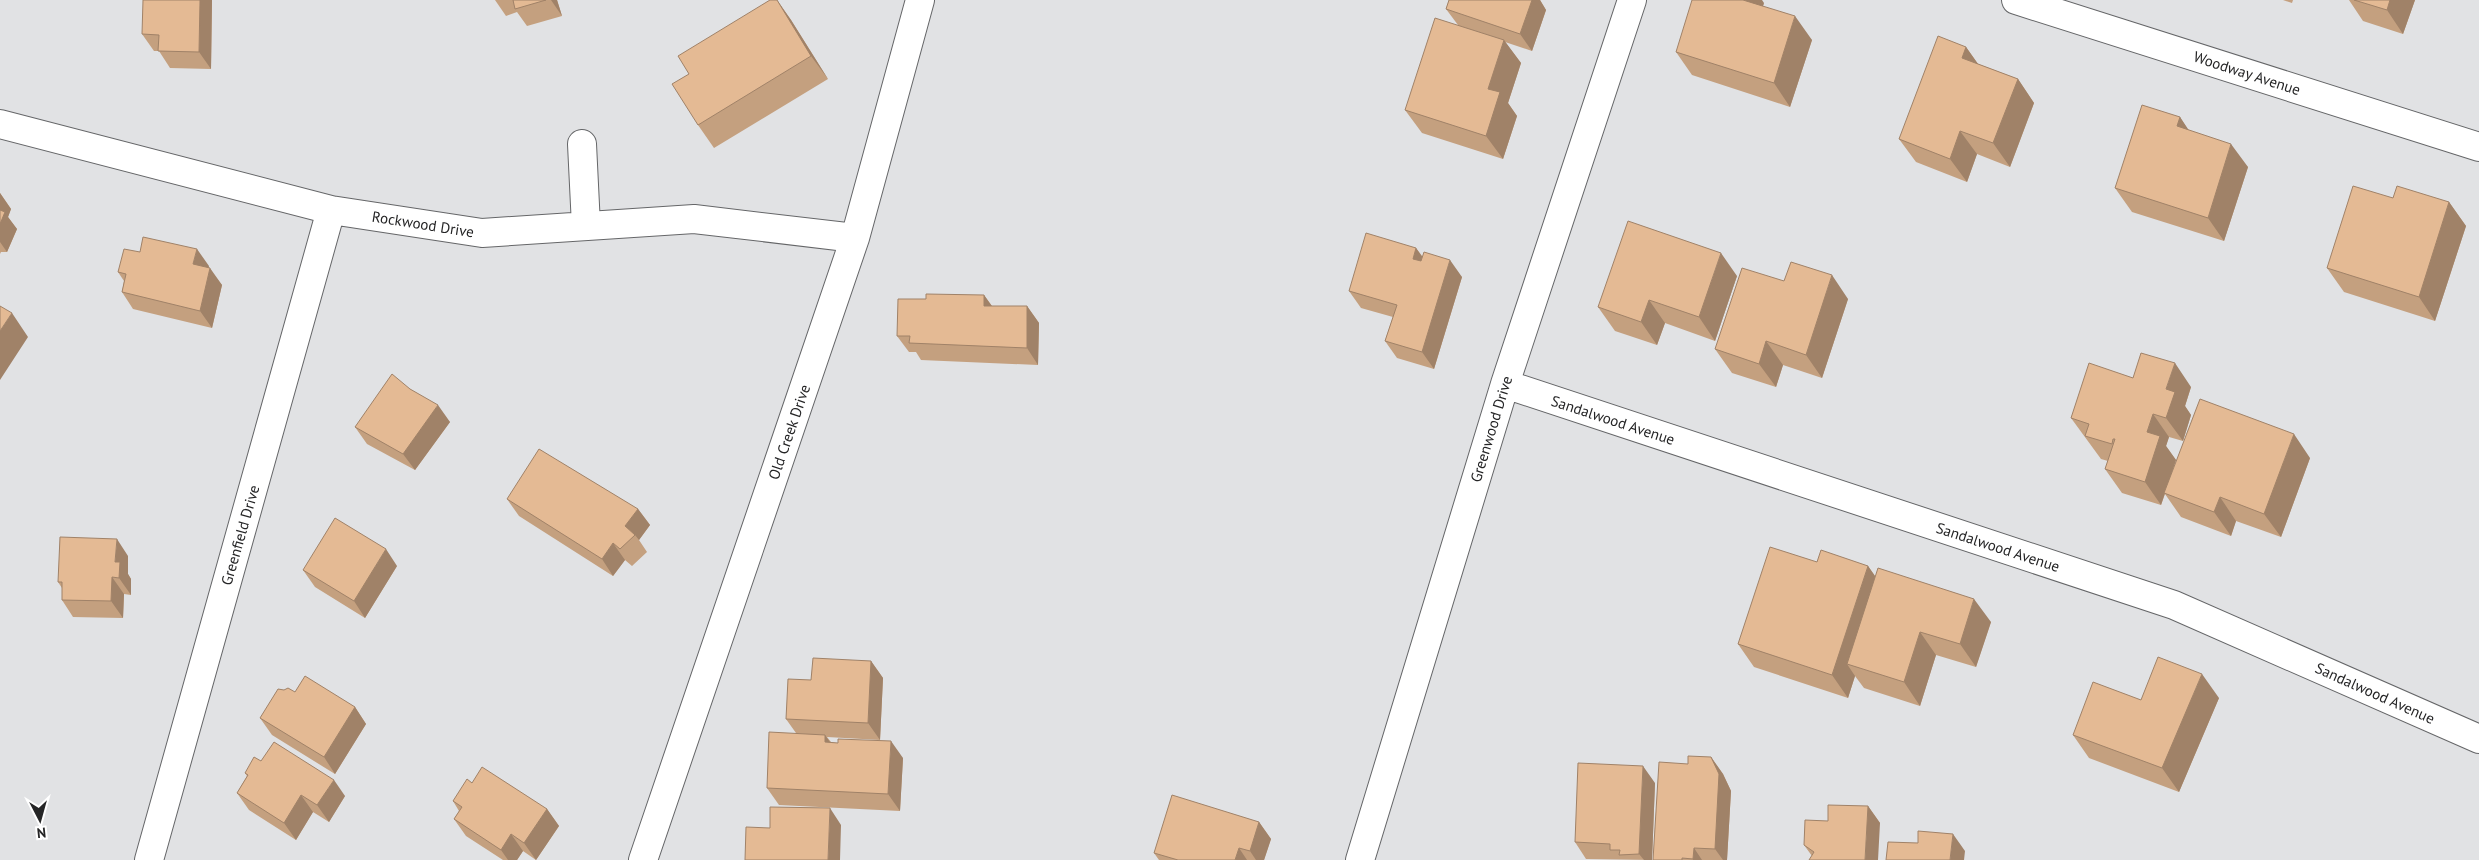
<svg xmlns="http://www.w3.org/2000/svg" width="2479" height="860" viewBox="0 0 2479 860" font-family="'PT Sans',sans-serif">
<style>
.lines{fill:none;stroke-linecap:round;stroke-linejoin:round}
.minor-casing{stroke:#656668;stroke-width:30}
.minor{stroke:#fff;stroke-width:28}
.wall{fill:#c4a07f}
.shaded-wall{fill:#a08268}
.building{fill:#e4ba94;stroke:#a08268}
.labels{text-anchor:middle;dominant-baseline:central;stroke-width:4;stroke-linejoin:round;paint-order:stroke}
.street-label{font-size:15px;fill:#252526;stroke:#fff}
</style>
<rect width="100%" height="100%" fill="#e1e2e4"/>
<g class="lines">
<defs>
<path id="minor" d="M2016,0L2479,147
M0,124L331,210L482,233L694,219L855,238
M582,144L586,226
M1505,384L2174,605L2479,739
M149,860L331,210
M643,860L855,238L920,0
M1360,860L1505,384L1632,0"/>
</defs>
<use href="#minor" class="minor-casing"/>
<use href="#minor" class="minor"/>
</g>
<path class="wall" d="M212,0L211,69L170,68L159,51H154L142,34Z
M495,0H557L562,16L527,26L517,12L506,16Z
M777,0L791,20L828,79L714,148L698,125L689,74Z
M1449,0H1540L1546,10L1532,51L1505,42L1521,63L1508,103L1517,116L1503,159L1422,133L1405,110L1458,25L1446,9Z
M2283,0H2293L2292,3Z
M2349,0H2415L2403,34L2363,21Z
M1764,3L1763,6L1812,40L1790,107L1692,75L1676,52Z
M1966,47L1978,64L2018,79L2034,103L2010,167L1977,154L1967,182L1916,162L1899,139Z
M2180,117L2188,130L2248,167L2224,241L2132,212L2115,188Z
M0,193L11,209L8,217L17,229L7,252H1L0,254Z
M2393,198L2449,202L2466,226L2435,321L2344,292L2327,268Z
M1416,248L1422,256L1462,277L1434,369L1397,358L1385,341L1393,317L1361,308L1349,291Z
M209,266L208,268L222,285L212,328L133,309L122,292L124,281L118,272Z
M1737,276L1715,341L1665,323L1657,345L1615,331L1598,307Z
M1784,281L1848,299L1822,378L1783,365L1776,387L1732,373L1715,349Z
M984,295L992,306H1027L1039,323L1038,365L921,360L916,352H909L897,336L926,299Z
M2191,387L2185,406L2191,415L2183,441L2169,437L2166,446L2176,460L2170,479L2310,458L2281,537L2236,521L2231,536L2181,517L2165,494L2161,505L2122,493L2105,469L2108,461L2101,459L2071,418Z
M410,389L450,422L415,470L367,444L355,427Z
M507,499L638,509L650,525L639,540L647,552L632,566L625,560L613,576L519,516Z
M128,556V574L131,579V595L124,594L123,618L73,617L62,600V588L58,582Z
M397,566L365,618L315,587L303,570Z
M1868,566L1875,576L1991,622L1976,667L1936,655L1920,706L1864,688L1855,676L1848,698L1754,667L1738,644Z
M871,661L883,678L880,740L827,737L831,742L903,758L900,811L779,805L767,788L796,733L786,719L811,680Z
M2219,698L2179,792L2089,758L2073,735L2141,700Z
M355,707L366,724L335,774L272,735L260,718Z
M1711,757L1723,774L1731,791L1727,860H1653L1688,764Z
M261,761L345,796L329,822L313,812L296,840L249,810L237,793L247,776L245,773Z
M472,783L547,809L559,826L536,860L523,851L517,860H503L466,836L454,819L459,811L453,801Z
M1655,783L1652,860L1586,859L1575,842Z
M1868,806L1880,823L1812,856L1804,845Z
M1259,822L1271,839L1264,860H1159L1154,853Z"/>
<path class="shaded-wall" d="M200,0H212L211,69L199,52Z
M551,0H557L562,16Z
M777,0L791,20L828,79L811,56Z
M1532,0H1540L1546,10L1532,51L1520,34Z
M1741,0H1762L1764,3L1757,23Z
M2390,0H2415L2403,34L2387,10Z
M1795,16L1812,40L1790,107L1774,83Z
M1504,40L1521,63L1508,103L1517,116L1503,159L1486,136L1488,89Z
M1966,47L1983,71L1962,58Z
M2018,79L2034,103L2010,167L1993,143Z
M2180,117L2196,141L2177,126Z
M1960,131L1977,154L1967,182L1950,159Z
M2231,144L2248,167L2224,241L2208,218Z
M0,193L11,209L8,217L17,229L7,252L0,242Z
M2449,202L2466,226L2435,321L2419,297Z
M1416,248L1428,265L1413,259Z
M197,249L209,266L205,281L193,264Z
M1721,253L1737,276L1715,341L1699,317Z
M1450,260L1462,277L1434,369L1422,352Z
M210,268L222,285L212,328L200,311Z
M1832,275L1848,299L1822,378L1806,355Z
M984,295L996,312L984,306Z
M1649,300L1665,323L1657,345L1641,322Z
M1027,306L1039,323L1038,365L1027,348Z
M12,313L28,337L0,380V331Z
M1766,341L1783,365L1776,387L1759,364Z
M2175,363L2191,387L2185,406L2191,415L2183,441L2166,418V389Z
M438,405L450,422L415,470L403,454Z
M2153,414L2169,437L2166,446L2176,460L2161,505L2145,482L2147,432Z
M2294,434L2310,458L2281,537L2264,514Z
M2220,497L2236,521L2231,536L2214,512Z
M638,509L650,525L639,540L635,535L625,526Z
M117,539L128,556V574L131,579V595L119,578L115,562Z
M613,543L625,560L613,576L602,559Z
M386,549L397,566L365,618L354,601Z
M1868,566L1884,589L1847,664L1855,676L1848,698L1832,675Z
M112,577L124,594L123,618L111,601Z
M1974,599L1991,622L1976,667L1960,644Z
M1920,632L1936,655L1920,706L1904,682Z
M871,661L883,678L880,740L868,723Z
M2202,674L2219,698L2179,792L2162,768Z
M355,707L366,724L335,774L324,757Z
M825,735L837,752L825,742Z
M891,741L903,758L900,811L888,794Z
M1711,757L1723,774L1731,791L1727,860H1723L1715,849Z
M1643,766L1655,783L1652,860H1644L1639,854Z
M334,780L345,796L329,822L317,805Z
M301,795L313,812L296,840L284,823Z
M1868,806L1880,823L1878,860H1865Z
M830,808L841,825L840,860H828Z
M547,809L559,826L536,860L524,843Z
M1259,822L1271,839L1264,860H1256L1250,851Z
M511,834L523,851L517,860H508L501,850Z
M1953,834L1965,851L1964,860H1950Z
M1239,848L1247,860H1235Z
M1694,848L1702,860H1693V859Z"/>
<path class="building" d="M143,0H200L199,52L158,51L159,35L142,34Z
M513,0H546L515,9Z
M770,0H777L811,56L698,125L672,84L689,74L678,56Z
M1449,0H1532L1520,34L1446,9Z
M1692,0H1743L1795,16L1774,83L1676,52Z
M2354,0H2390L2387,10Z
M1435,18L1504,40L1488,89L1500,92L1486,136L1405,110Z
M1938,36L1966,47L1962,58L2018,79L1993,143L1960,131L1950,159L1899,139Z
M2142,105L2180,117L2177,126L2231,144L2208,218L2115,188Z
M2353,186L2393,198L2397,186L2449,202L2419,297L2327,268Z
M0,210L5,212L0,224Z
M1628,221L1721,253L1699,317L1649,300L1641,322L1598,307Z
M1366,233L1416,248L1413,259L1421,261L1424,252L1450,260L1422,352L1385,341L1397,305L1349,291Z
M143,237L197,249L193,264L210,268L200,311L122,292L126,274L118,272L124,249L140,252Z
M1791,262L1832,275L1806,355L1766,341L1759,364L1715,349L1742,268L1784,281Z
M926,294L984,295V306H1027V348L909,343L910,336H897L898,299H926Z
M0,306L12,313L0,331Z
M2141,353L2175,363L2166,389L2175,392L2166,418L2153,414L2147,432L2160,436L2145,482L2105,469L2115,439H2113L2112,444L2085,436L2089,424L2071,418L2089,363L2133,378Z
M392,374L410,389L438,405L403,454L355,427Z
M2200,399L2294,434L2264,514L2220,497L2214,512L2164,493Z
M539,449L638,509L625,526L635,535L620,549L613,543L602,559L507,499Z
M335,518L386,549L354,601L303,570Z
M60,537L117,539L115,562H120L119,578L112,577L111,601L62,600V582H58Z
M1770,547L1817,562L1821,550L1868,566L1832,675L1738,644Z
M1878,568L1974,599L1960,644L1920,632L1904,682L1847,664Z
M2158,657L2202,674L2162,768L2073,735L2093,682L2141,700Z
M813,658L871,661L868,723L786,719L788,679L811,680Z
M305,676L355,707L324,757L260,718L278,689L284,690L288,688L295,692Z
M769,732L825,735V742L838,743V739L891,741L888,794L767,788Z
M274,742L334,780L317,805L301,795L284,823L237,793L248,775L245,773L254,757L261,761Z
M1688,756L1711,757L1719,774L1715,849L1694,848L1693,859L1682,858V860H1653L1659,762L1688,764Z
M1578,763L1643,766L1639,854L1619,855L1620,850H1610V844L1575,842Z
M482,767L547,809L524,843L511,834L501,850L454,819L462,807L453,801L467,779L472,783Z
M1172,795L1259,822L1250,851L1239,848L1235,860H1178L1154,853Z
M1828,805L1868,806L1865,860H1809L1814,852L1804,845L1805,820L1828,821Z
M770,807L830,808L828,860H745L746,827L770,828Z
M1918,831L1953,834L1950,860H1886L1888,842L1918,843Z"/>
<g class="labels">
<g class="street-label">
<text transform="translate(2247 73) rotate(18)">Woodway Avenue</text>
<text transform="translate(423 224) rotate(9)">Rockwood Drive</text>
<text transform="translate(1613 420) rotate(18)">Sandalwood Avenue</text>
<text transform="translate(1491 429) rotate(-73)">Greenwood Drive</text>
<text transform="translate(789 432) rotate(-71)">Old Creek Drive</text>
<text transform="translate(240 535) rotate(-74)">Greenfield Drive</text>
<text transform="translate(1998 547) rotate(18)">Sandalwood Avenue</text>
<text transform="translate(2375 693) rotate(24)">Sandalwood Avenue</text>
</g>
</g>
<g transform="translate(40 820) rotate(174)" stroke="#ffffff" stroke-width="4" paint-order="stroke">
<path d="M0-4L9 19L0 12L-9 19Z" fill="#252526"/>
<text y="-8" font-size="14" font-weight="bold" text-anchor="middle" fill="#252526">N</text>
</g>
</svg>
